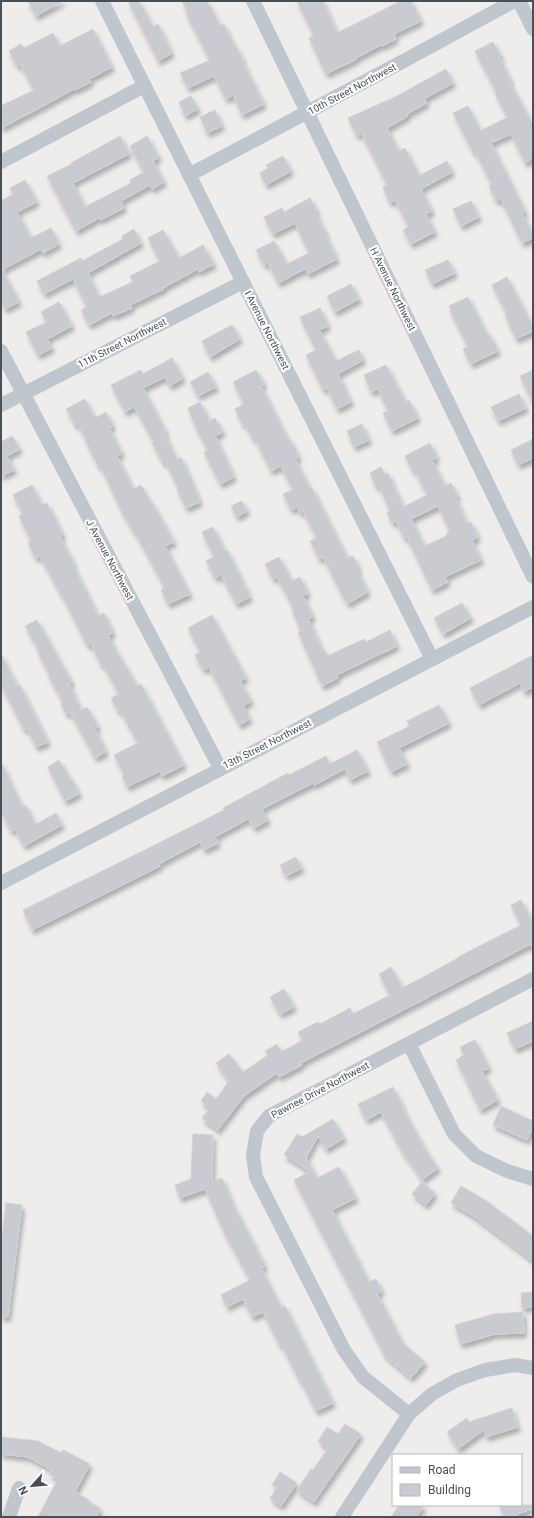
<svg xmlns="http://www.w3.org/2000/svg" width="534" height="1518" viewBox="0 0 534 1518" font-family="Roboto,sans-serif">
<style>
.building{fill:#cacbd1;stroke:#d1d2d7;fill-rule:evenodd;filter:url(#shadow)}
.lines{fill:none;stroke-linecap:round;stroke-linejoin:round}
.minor{stroke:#bfc6cd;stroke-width:14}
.labels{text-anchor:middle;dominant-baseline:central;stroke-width:4;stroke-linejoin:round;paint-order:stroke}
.street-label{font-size:10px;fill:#474f57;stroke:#fff}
</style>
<defs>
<filter id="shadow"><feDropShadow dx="2.5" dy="4.5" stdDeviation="2" flood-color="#0004"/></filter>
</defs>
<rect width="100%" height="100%" fill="#efecec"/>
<path class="building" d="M28,1H63L36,16Z
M128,1H139L153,27L158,24L172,53L158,61Z
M182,1H207L220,26L224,24L234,47L236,46L243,60L242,61L264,104L242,115L233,95L226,99L214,76L188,88L180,73L210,60L186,14L188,13Z
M297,1H323L337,33L401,1H411L421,21L394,34L396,39L382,46L381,45L356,58L357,59L326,74L309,38L314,36Z
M93,29L112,67L89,79L91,82L75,90L74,89L34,111L1,128V106L34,90L20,64L17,66L9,51L21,44L24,48L53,33L60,46Z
M493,42L501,56L499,57L511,81H509L533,125V158L525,163L511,134L491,143L525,212L522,214L533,235V238L522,243L501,199L496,201L489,186L492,185L475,151L473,152L453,113L468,106L480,131L508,117L495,94L497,93L475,51Z
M446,69L453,83L424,99L427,103L407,114L408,116L387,128L398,151L405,148L419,176L447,161L452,172L421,189L432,211L426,214L435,232L411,244L403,230L409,227L395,200L390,203L383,187L387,185L372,154L361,133L357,136L348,118L397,96Z
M191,96L198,109L185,116L179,102Z
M215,110L222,126L207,133L200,117Z
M120,136L129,154L73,183L85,207L131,183L130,180L144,172L130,146L147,136L159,157L153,161L164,182L152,189L150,185L121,201L124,208L100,220L99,218L76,231L47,176L72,164L71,163Z
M283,156L291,171L266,185L260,173L268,168L266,165Z
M25,180L37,202L17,212L31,238L51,228L59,244L43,253L41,249L2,270L19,302L5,309L1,301V201L13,194L10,188Z
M310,198L317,211L315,212L326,233L325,234L337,259L308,274L305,269L278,283L268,263L264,265L256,250L274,241L287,264L309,253L295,223L273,234L264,217L282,208L284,212Z
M471,201L479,217L461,226L453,209Z
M134,229L141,243L88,273L99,297L133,282L130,276L160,261L148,238L163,230L179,258L203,245L214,264L199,272L198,269L163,288L164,289L130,305L132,308L113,316L112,313L89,325L81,310L87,307L73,279L44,294L37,281L81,258L82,261L123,239L122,236Z
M448,260L455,273L432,284L425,270Z
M507,277L533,327V331L516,339L505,315L507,314L492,285Z
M351,284L359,299L335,312L327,296Z
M468,297L488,337L490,335L498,351L471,364L463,349L468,346L450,311L451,310L449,306Z
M59,302L72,326L47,339L52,348L38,355L26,332L47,322L41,312Z
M320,308L328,326L319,330L336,361L359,350L363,360L338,374L351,402L337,409L327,388L323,390L306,355L316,350L300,317Z
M232,325L240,339L210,357L202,341Z
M172,358L183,378L170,386L165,377L143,388L166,432L164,433L177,460L181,457L200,502L186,508L177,490L179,489L165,461L163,463L152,443L154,442L139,415L134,407L125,412L111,385L141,370L143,374Z
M386,365L406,402L409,400L418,418L392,431L383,413L388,411L378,389L371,392L364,375Z
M256,370L264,384L261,386L288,440L290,439L299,457L295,459L310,489L312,488L347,558L353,556L359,569L357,570L368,592L347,604L323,557L319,559L310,541L317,538L303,511L300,513L297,507L291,510L283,494L293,490L281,466L271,471L254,437L252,438L245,424L243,425L235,409L244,404L233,382Z
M533,370V403L520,376Z
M208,372L216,387L198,396L190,382Z
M519,394L526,408L498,421L491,407Z
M85,399L95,418L106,412L113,426L109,428L122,453L117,456L133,489L141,485L151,503L152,502L174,542L165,546L190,594L168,604L161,590L165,588L136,534H135L122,512L100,465L98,466L78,424L75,425L66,409Z
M200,402L209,421L215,418L223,432L215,436L234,477L220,484L204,452L208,450L196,428L188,408Z
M362,424L369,440L354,447L347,431Z
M12,436L20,449L7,456L14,470L1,476V442Z
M533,439V458L518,465L511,450Z
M430,443L437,458L432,460L445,486L451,483L458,496L455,497L467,524L471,522L478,537L472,540L481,560L445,577L448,582L432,590L407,537L404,538L396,521L392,523L387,512L390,511L379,485L376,487L370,473L381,467L385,475L388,473L403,507L427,495L414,469L412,470L405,456ZM438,506L450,532L446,534L447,536L424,546L411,519Z
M32,485L42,505L47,503L63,535L60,537L74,564L73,565L98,616L104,613L113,633L108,635L122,662L123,661L137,686L141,684L184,765L162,776L160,771L127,787L122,776L124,774L114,755L138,743L120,710L118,711L111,698L119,694L103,664L101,665L91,644L87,645L62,595H61L40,556L36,558L28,543L31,541L19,516L23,514L13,495Z
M242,501L247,511L237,517L231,506Z
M213,527L225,551L227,550L250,597L236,604L221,575L215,578L206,561L214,557L202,532Z
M279,557L292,581L300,577L308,593L303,596L313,617L308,619L323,651L325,650L327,656L364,639L366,642L390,630L397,646L337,675L338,678L322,686L298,632L301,631L292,610L294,609L277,577L273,579L265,564Z
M462,603L471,618L443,634L434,618Z
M212,615L246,678L240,681L251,701L243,706L250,719L239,725L209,667L203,670L195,655L200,652L188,628Z
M37,620L72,682L69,684L81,710L87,707L98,727L95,729L106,752L95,758L70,712L66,714L61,703L63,702L48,675H50L38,653L40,652L25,626Z
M1,654L17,686L19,684L48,742L36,747L27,728L24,730L1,684Z
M533,655V687L524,692L520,683L479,705L470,688Z
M439,705L449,723L399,748L407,764L391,772L377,742L410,726L407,721Z
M357,750L368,771L350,780L345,769L314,785L313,783L262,809L268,820L254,828L248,819L215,837L218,843L204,850L200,842L159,864L160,866L32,930L23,910L151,847L224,810L223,808L288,773L289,775L326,756L330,764Z
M59,760L71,780L72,779L79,794L65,801L48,767Z
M1,762L22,807L26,805L35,825L56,813L62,825L24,846L15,829L11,831L1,811Z
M296,857L302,868L286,876L280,865Z
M521,900L531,920L533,919V948L531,944L301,1063L302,1065L279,1077L277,1073L244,1096L218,1130L202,1118L210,1108L201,1101L207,1092L216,1099L229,1081L216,1063L229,1054L243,1072L268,1055L265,1051L277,1044L281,1052L302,1041L298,1032L318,1022L320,1024L350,1008L353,1014L390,995L379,974L391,967L402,988L427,975L458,958V957L521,925L511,905Z
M284,989L294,1007L280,1014L270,997Z
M533,1021V1041L515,1049L507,1033Z
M475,1040L489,1068L482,1071L498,1100L480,1110L456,1060L464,1055L460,1047Z
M393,1087L403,1107H402L425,1149L438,1168L422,1180L400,1148L381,1112L366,1120L358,1104Z
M501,1106L533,1121V1127L527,1140L493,1125Z
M333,1119L344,1138L326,1149L318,1136L306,1158L317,1178L339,1167L356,1198L332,1210L369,1282L376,1279L382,1291L377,1294L402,1342L425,1362L411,1378L385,1356L294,1180L310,1171L284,1155L297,1134L302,1137Z
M193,1134L213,1135L212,1182L222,1178L235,1210H236L265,1266L261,1268L281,1308L285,1306L333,1403L316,1411L300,1379L299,1380L282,1345L280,1346L263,1312L252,1317L243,1299L227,1307L221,1295L250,1280L229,1241H228L205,1189L180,1198L175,1185L191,1179Z
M422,1182L435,1193L426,1205L412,1194Z
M461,1186L485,1200L533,1236V1261L472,1215L451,1203Z
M6,1203L22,1205L8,1317L1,1316V1247Z
M533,1292V1307L522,1308L521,1293Z
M523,1312L524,1333L495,1334L460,1344L455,1325L494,1314Z
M512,1408L518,1427L486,1437L484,1430L458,1449L447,1432L467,1418L469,1422Z
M345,1424L361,1434L314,1502L297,1490L311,1469L313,1470L328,1448L318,1441L327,1427L338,1434Z
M1,1437L38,1441L61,1453L63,1450L90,1464L75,1492L89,1500V1502L100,1508L96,1517H38L58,1479L50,1475L52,1470L28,1457L1,1454Z
M280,1472L297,1483L281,1506L270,1498L277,1488L272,1485Z
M399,1505H424L416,1517H391Z
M499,1505H533V1508L512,1517H504Z"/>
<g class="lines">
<path class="minor" d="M102,1L432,659
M253,1L533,577
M519,1L533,29
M1,162L144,86
M189,175L411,57L514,1
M1,351L220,768
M1,405L243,282
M1,883L533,607
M409,1044L454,1134L476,1156L507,1171L533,1179
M409,1414L363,1377L344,1350L256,1177L253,1155L257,1131L269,1116L533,979
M9,1517L19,1488
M342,1517L409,1414L432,1394L457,1380L485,1370L515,1365L533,1368"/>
</g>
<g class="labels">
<g class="street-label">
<text transform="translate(352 89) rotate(-28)">10th Street Northwest</text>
<text transform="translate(393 289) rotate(64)">H Avenue Northwest</text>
<text transform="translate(267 330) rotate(63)">I Avenue Northwest</text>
<text transform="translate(122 343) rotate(-27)">11th Street Northwest</text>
<text transform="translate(110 560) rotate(62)">J Avenue Northwest</text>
<text transform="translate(267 744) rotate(-27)">13th Street Northwest</text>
<text transform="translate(320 1090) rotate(-28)">Pawnee Drive Northwest</text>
</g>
</g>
<rect width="534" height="1518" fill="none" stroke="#474f57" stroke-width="4"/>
<rect x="392" y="1454" width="130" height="52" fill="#ffffff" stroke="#b5b9bc"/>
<rect x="400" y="1467" width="20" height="6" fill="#bfc6cd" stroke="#b5b9bc"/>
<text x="428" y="1474" font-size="12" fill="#474f57">Road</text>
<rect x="400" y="1484" width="20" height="12" fill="#cacbd1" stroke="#b5b9bc"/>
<text x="428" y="1494" font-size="12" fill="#474f57">Building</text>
<g transform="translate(32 1486) rotate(243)" stroke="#ffffff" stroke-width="3" paint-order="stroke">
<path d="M0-3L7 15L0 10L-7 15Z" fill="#474f57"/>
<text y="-6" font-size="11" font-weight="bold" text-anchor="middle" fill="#474f57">N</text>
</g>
</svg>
